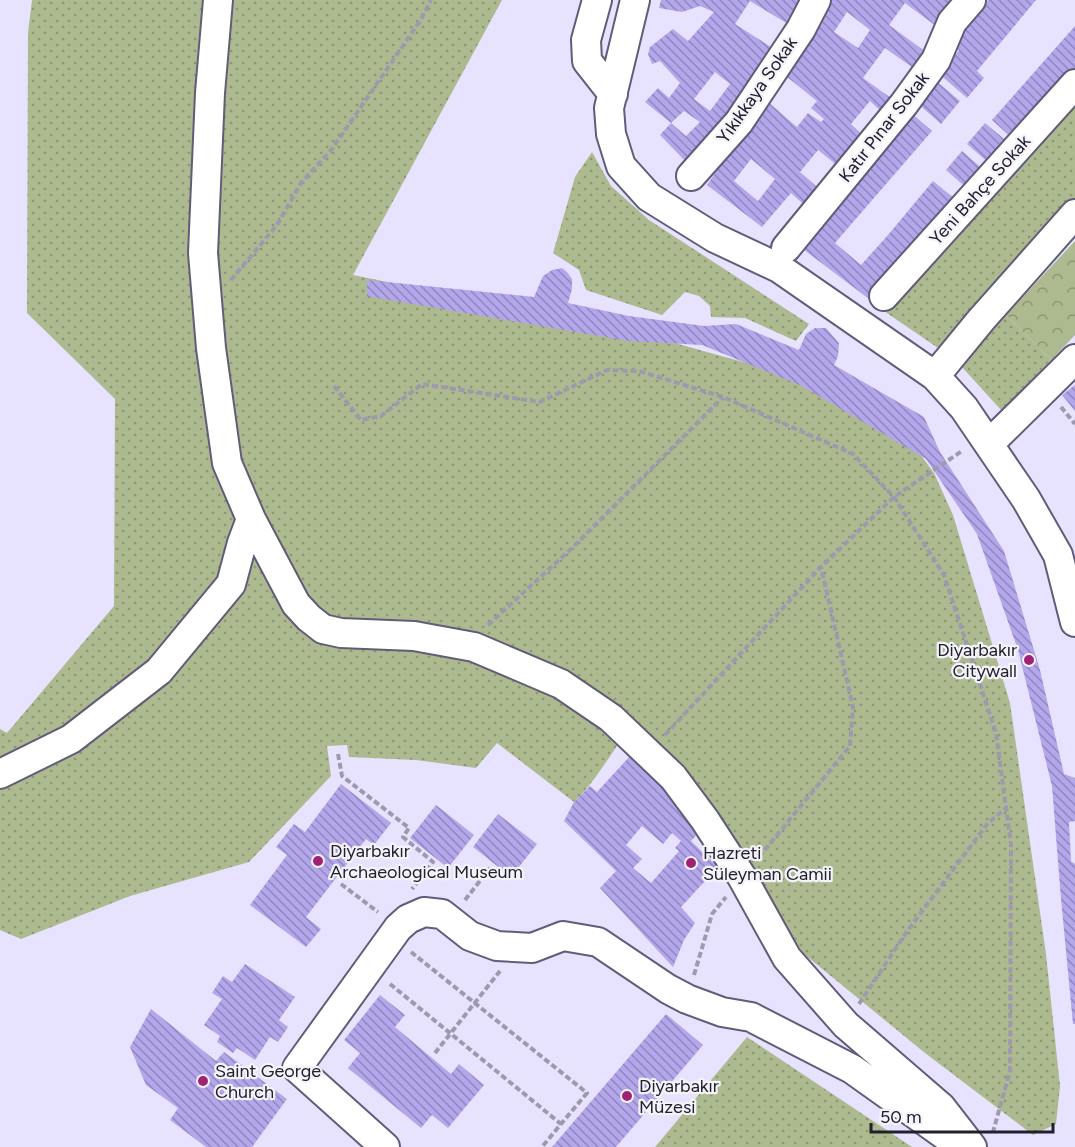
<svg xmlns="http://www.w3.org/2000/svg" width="1075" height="1147" viewBox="0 0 1075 1147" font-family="Figtree,sans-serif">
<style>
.grass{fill:url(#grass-dots)}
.forest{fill:url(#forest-crowns)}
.building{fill:url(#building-back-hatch);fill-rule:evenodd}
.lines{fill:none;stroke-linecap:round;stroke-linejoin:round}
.minor-casing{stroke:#615c79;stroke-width:32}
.path{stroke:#9d99af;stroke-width:4;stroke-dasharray:6 3;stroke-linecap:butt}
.minor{stroke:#fff;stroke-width:28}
.poi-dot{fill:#a02275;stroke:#f4f3fa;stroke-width:2}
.labels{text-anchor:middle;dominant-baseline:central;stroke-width:4.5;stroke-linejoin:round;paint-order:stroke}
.street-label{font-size:18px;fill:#22202d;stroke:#f4f3fa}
.poi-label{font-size:18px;fill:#22202d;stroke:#f4f3fa;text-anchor:start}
</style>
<defs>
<pattern id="grass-dots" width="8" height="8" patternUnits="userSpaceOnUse" patternTransform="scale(1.5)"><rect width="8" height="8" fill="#adba8f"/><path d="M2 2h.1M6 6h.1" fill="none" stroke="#8c9775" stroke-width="1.8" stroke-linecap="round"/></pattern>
<pattern id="forest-crowns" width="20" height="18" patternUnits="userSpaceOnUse" patternTransform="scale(1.5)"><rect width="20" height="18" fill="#adba8f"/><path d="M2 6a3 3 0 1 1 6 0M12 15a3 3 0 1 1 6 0" fill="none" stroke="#8c9775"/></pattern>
<pattern id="building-back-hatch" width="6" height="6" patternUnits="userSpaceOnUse" patternTransform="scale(1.5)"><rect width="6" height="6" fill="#b3a6eb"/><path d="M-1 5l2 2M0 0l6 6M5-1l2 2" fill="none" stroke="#9187bf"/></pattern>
</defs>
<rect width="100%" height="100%" fill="#e7e3fe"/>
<path class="grass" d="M32,0H502L353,275L642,334L783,373L906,435L934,473L953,515L1010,703L1046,954L1060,1086L1056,1124L1033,1135L925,1053L804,954L735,854L631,727C611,752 597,780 574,802L497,743L476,768L416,760L349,757L347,745L327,746L331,776L249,862L130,896L21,939L0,930V729L7,733L114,606L115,399L27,313L28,33Z
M1075,97V199L938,348L881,309Z
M592,152L611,186L649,220L809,324L796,341L745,318L711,317L710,306L699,296L685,292L662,315L586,290L579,270L553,253L575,177Z
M1006,315L1051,360L1001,410L961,366Z
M747,1037L912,1147H655Z"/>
<path class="forest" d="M1075,241V335L1051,360L1006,315Z"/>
<path class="building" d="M661,0H802L788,24L750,1L735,24L774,49L690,166L660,135L671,123L645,102L658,88L669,98L680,83L660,61L652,64L648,54L650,47L673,29L688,41L714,12L700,6L682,12L659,8ZM715,72L730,84L710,111L694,99ZM684,111L700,122L686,136L671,123Z
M824,0H953L940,29L905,3L889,25L930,55L919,72L885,48L863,78L898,103L887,117L870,101L851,124L869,141L843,170L818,150L800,172L824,193L810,210L791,193L762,227L707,185L751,121L767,101L797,127L808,113L821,122L824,119L811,108L817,101L782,73ZM847,12L870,30L858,48L834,32ZM751,159L775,179L758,201L734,181Z
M988,0H1036L977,71L984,78L967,98L937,72L949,58L952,60L959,50L952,44Z
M1075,26V71L1014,140L992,120Z
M935,80L960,101L941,124L916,102Z
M909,111L932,131L835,243L861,265L888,235L933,181L955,199L869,299L799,246Z
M985,123L1009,143L990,164L967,144Z
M962,151L985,171L969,190L946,170Z
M562,268L567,272L572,279V289L568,303L629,316L704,326L736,324L799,350L806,334L815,328H826L839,343L838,356L834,365L924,417L940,452L1004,551L1040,670L1064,774L1075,778V821L1069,822L1071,861L1075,864V1024H1073L1061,899L1052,786L1018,650L977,534L926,459L802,386L702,345L628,341L367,296V280L534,297L543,276L552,270Z
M1075,385V411L1062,395Z
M631,755L671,789L667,795L699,832L691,841L718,867L681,907L695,923L684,940L673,967L600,888L616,871L564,821L574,802L590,786L597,792ZM642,826L663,844L672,833L681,841L675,848L679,851L651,883L633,868L642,859L626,845Z
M341,784L391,823L374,845L366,839L306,917L321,929L306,947L250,905L287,855L276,847L294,824L305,832Z
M436,805L474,835L448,868L410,838Z
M498,814L537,844L511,877L473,847Z
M245,964L295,997L279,1020L288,1027L278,1042L270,1037L255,1060L237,1048L233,1053L217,1042L220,1036L204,1025L222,999L212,993L223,976L232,982Z
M380,995L405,1015L395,1027L451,1074L459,1064L484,1085L448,1128L432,1115L421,1128L348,1068L360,1053L344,1040Z
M151,1009L216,1061L224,1052L287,1099L252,1147H206L170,1120L178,1108L146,1085L130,1047Z
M666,1014L703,1045L616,1147H552Z"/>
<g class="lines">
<defs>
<path id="minor" d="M597,0L586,40L587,61L613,94
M635,0L609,108L611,134L621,166L649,197L715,238L779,268L935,376L964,408L1026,499L1058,555L1075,622
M691,176L739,122L801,29L816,0
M786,248L904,104L936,60L952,22L971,0
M884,296L1075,84
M935,376L981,320L1075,214
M989,444L1075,359
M251,519L296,604L309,618L323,629L341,633L414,636L474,647L561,684L611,718L673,777L705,820L742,877L787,958L846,1025L941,1107L972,1147
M0,774L71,739L159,671L231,584L242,543L251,519L227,463L211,348L203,253L210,93L218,0
M385,1147L297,1068L398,928L408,919L424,912L442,914L470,936L497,946L532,948L563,936L598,942L668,989L687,999L722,1012L751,1017L852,1069L960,1146"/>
</defs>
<use href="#minor" class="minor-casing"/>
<path class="path" d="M231,280L277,225L301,183L332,149L420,21L431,0
M334,386L361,420L381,416L422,384L540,402L607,370L639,371L723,397L853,454L894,497L944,575L996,733L1011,845L1010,1071L993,1132
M1061,407L1075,424
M488,625L571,549L723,397
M665,735L821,567L894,497L962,451
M338,754L342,776L409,828L403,837L433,862L412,889
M759,857L850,746L853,707L821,567
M341,884L378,912
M465,900L490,868
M411,952L587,1093L561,1124
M694,975L712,914L726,897
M390,984L561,1124L542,1147
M859,1004L908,930L988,823L1006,808
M435,1053L500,971"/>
<use href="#minor" class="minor"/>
</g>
<g class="poi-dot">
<circle cx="1029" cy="660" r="6"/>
<circle cx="318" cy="861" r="6"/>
<circle cx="691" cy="863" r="6"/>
<circle cx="203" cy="1081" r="6"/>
<circle cx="627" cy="1096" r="6"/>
</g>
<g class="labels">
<g class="street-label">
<text transform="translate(757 90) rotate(-55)">Yıkıkkaya Sokak</text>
<text transform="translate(884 127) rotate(-52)">Katır Pınar Sokak</text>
<text transform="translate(980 190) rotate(-48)">Yeni Bahçe Sokak</text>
</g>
<g class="poi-label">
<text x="1017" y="650" text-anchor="end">Diyarbakır<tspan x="1017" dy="21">Citywall</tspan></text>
<text x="330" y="851">Diyarbakır<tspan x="330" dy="21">Archaeological Museum</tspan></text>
<text x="703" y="853">Hazreti<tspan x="703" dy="21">Süleyman Camii</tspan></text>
<text x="215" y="1071">Saint George<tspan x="215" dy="21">Church</tspan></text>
<text x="639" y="1086">Diyarbakır<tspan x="639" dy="21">Müzesi</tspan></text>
</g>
</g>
<path d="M871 1123v9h182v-9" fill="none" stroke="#22202d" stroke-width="3"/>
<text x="880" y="1123" font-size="18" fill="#22202d" stroke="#f4f3fa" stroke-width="4.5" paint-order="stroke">50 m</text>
</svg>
